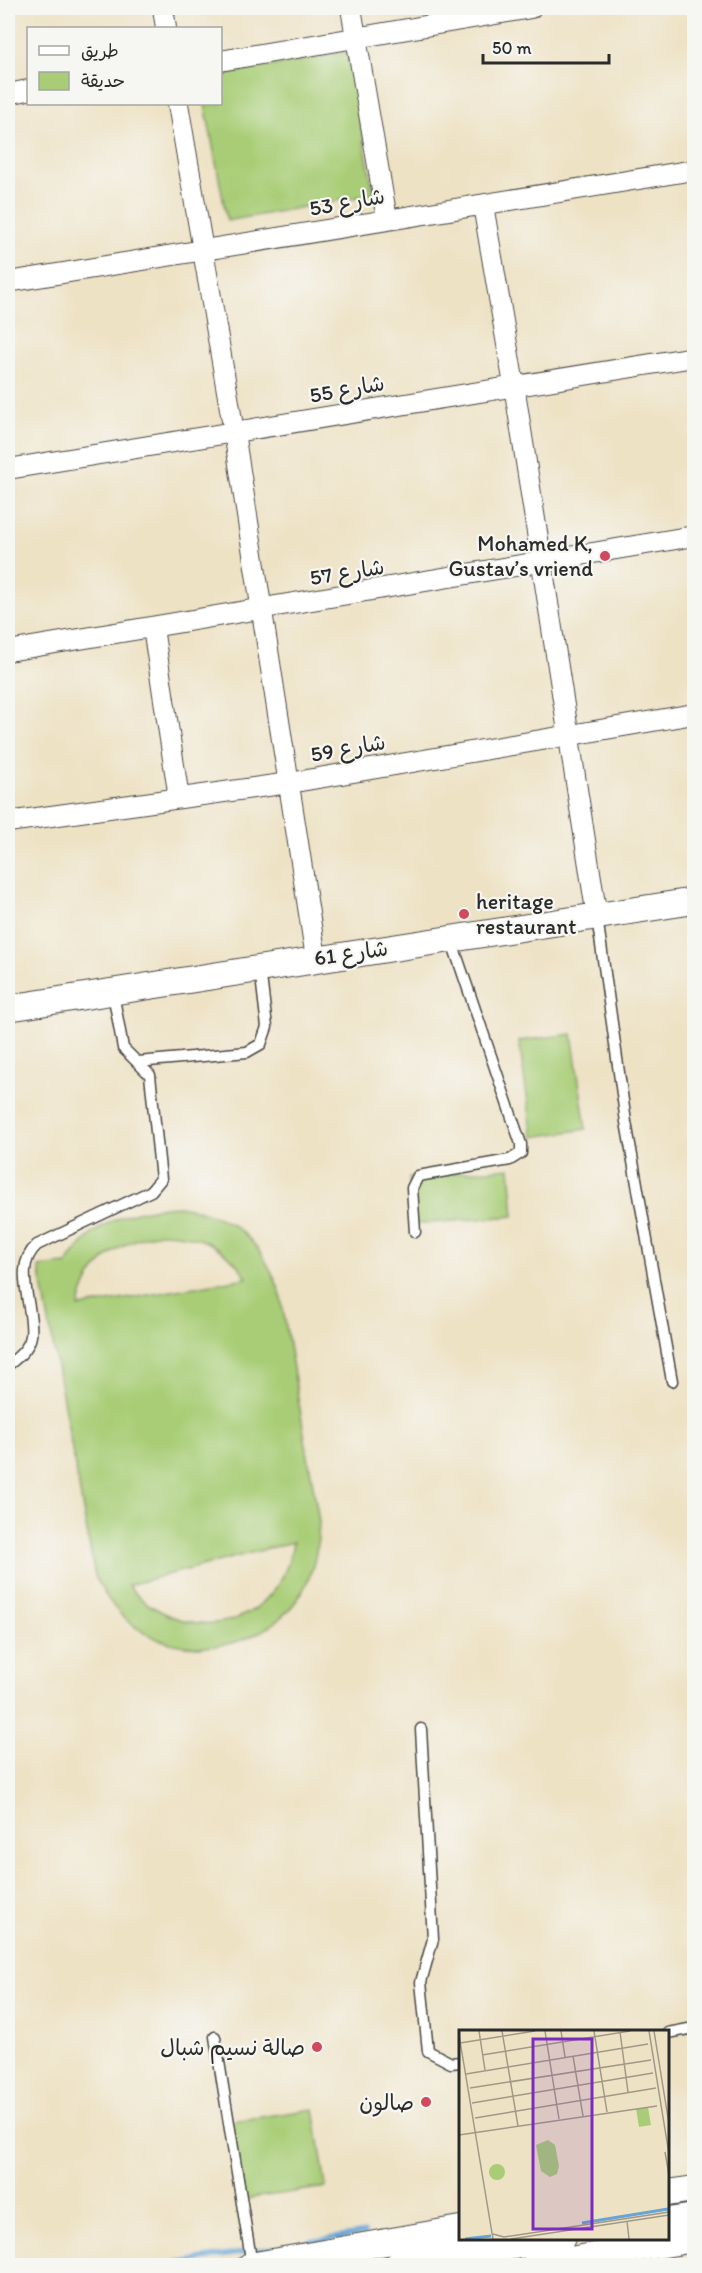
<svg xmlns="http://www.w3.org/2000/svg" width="702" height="2273" viewBox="0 0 702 2273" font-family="Itim,'Playpen Sans Arabic',sans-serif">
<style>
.green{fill:#a8cd76;stroke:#6a7c50;stroke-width:1.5;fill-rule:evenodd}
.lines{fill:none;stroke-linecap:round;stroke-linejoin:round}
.stream{stroke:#66a5d8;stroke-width:5}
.service-casing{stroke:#484642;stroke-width:13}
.minor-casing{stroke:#484642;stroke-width:22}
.tertiary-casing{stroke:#484642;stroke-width:28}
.service{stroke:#fff;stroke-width:10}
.minor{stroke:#fff;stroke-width:20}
.tertiary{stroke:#fff;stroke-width:26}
.poi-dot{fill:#d1495b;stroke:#f6f6f2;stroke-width:2}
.labels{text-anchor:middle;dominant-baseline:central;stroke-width:4.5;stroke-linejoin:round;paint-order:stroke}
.street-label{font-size:22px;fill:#2b2b2b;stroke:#f6f6f2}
.poi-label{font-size:22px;fill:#2b2b2b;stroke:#f6f6f2;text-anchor:end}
.inset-river{fill:none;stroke:#66a5d8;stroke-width:3}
.inset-road{fill:none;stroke:#a09987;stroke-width:1.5}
.view{fill:#7b2cbf;fill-opacity:0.15;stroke:#7b2cbf;stroke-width:3}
.inset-edge{fill:none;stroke:#2b2b2b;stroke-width:3}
</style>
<rect width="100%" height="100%" fill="#f6f6f2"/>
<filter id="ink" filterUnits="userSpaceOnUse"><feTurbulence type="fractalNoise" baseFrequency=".0167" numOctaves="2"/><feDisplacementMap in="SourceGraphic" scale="12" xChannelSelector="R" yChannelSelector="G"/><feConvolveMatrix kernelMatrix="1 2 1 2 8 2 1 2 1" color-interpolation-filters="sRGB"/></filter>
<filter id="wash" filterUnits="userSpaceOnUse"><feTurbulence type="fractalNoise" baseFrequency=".008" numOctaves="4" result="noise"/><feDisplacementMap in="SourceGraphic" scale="24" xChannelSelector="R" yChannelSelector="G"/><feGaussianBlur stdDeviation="1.35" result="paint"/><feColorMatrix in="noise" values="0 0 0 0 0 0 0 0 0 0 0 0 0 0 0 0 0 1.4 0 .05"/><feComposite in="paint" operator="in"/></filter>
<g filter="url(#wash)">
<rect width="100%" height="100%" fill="#eee2c5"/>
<path class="green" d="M347,52L374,194L227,221L205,104H220L221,75Z
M572,1034L586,1129L533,1137L519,1041Z
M510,1168L514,1216L414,1224L409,1177Z
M180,1206C236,1217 260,1239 280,1292L319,1521C318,1546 315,1570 302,1592C270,1647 189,1664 137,1628C117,1615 105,1597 95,1576L39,1267L65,1264L66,1266C90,1222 132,1208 180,1206ZM160,1233C195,1232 228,1247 247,1278L79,1307C87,1265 120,1240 160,1233ZM293,1542C284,1608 224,1642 164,1613C149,1606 137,1598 128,1585Z
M314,2109L326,2187L239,2200L227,2122Z"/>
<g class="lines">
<path class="stream" d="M160,2266L365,2233"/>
</g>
</g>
<g filter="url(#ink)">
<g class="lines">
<defs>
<path id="service" d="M597,917L626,1122L672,1381
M138,1062L247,1052L261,1044L267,1027L260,968
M415,1232L412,1188L418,1176L510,1160L521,1153V1144L451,939
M8,1365C17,1358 29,1349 31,1336C35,1307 11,1268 37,1245L151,1191L161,1179L150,1075L123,1048L113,993
M421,1729L433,1939L421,1982L428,2051L451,2063L460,2062
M668,2033L694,2028
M215,2037L252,2265"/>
<path id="minor" d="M163,8L166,28
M351,8L387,219
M220,61L531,8
M8,94L28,90
M178,104L234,432L316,958
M483,205L514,385L597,917
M8,282L694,170
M8,469L694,357
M153,628L179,798
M8,651L694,536
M8,822L289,783L694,714"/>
<path id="tertiary" d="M8,1008L694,901
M668,2193L694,2189
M668,2221L694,2217
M250,2266L460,2229
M396,2266L562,2238
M534,2266L694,2239"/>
</defs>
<use href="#service" class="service-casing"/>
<use href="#minor" class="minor-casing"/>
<use href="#tertiary" class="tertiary-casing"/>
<use href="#service" class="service"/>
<use href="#minor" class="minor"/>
<use href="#tertiary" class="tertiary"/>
</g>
</g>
<g class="poi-dot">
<circle cx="605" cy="556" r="6"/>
<circle cx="464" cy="914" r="6"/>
<circle cx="317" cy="2047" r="6"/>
<circle cx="426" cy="2102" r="6"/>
</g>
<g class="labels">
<g class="street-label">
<text transform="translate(347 202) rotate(-10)">شارع 53</text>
<text transform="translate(347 389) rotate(-10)">شارع 55</text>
<text transform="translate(347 572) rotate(-9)">شارع 57</text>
<text transform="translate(348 748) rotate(-10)">شارع 59</text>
<text transform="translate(351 953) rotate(-8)">شارع 61</text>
</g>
<g class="poi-label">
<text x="593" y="543">Mohamed K,<tspan x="593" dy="25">Gustav’s vriend</tspan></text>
<text x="476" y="901" text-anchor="start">heritage<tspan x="476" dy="25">restaurant</tspan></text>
<text x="305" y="2047">صالة نسيم شبال</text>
<text x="414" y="2102">صالون</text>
</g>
</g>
<g transform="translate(459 2030)">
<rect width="210" height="210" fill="#eee2c5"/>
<path d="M189,77L192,95L180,97L177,79ZM89,110L96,115L100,136L98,144L91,147L82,141L77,115ZM30 142a8 8 0 1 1 16 0a8 8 0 1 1-16 0Z" fill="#a8cd76"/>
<path class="inset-river" d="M123,193L209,179M6,209L32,206"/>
<path class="inset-road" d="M20,1L26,40M43,1L59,96M86,1L100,89M102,1L106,27M135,1L148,82M190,1L210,124M195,1L210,94M161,2L169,62M0,5L34,209M1,13L76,1M23,25L171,1M114,26L124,86M7,44L189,14M11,58L192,30M13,73L194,43M16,88L197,58M0,105L198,76M206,122L210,145M168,191L170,209M34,204L45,207L210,182M52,209L210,185"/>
<path class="view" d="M74,9H133V199H74Z"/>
<rect width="210" height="210" class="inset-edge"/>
</g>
<rect width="702" height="2273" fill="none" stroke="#f6f6f2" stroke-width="30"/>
<rect x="27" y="27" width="195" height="78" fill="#f6f6f2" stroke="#a5a5a2" stroke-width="1.5"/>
<rect x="39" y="46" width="30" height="9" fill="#ffffff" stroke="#a5a5a2" stroke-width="1.5"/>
<text x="81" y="57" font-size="18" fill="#2b2b2b">طريق</text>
<rect x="39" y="72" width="30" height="18" fill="#a8cd76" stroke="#a5a5a2" stroke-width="1.5"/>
<text x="81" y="87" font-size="18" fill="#2b2b2b">حديقة</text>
<path d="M483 54v9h126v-9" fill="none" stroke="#2b2b2b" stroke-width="3"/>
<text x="492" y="54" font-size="18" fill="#2b2b2b" stroke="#f6f6f2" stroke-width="4.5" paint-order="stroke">50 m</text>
</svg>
